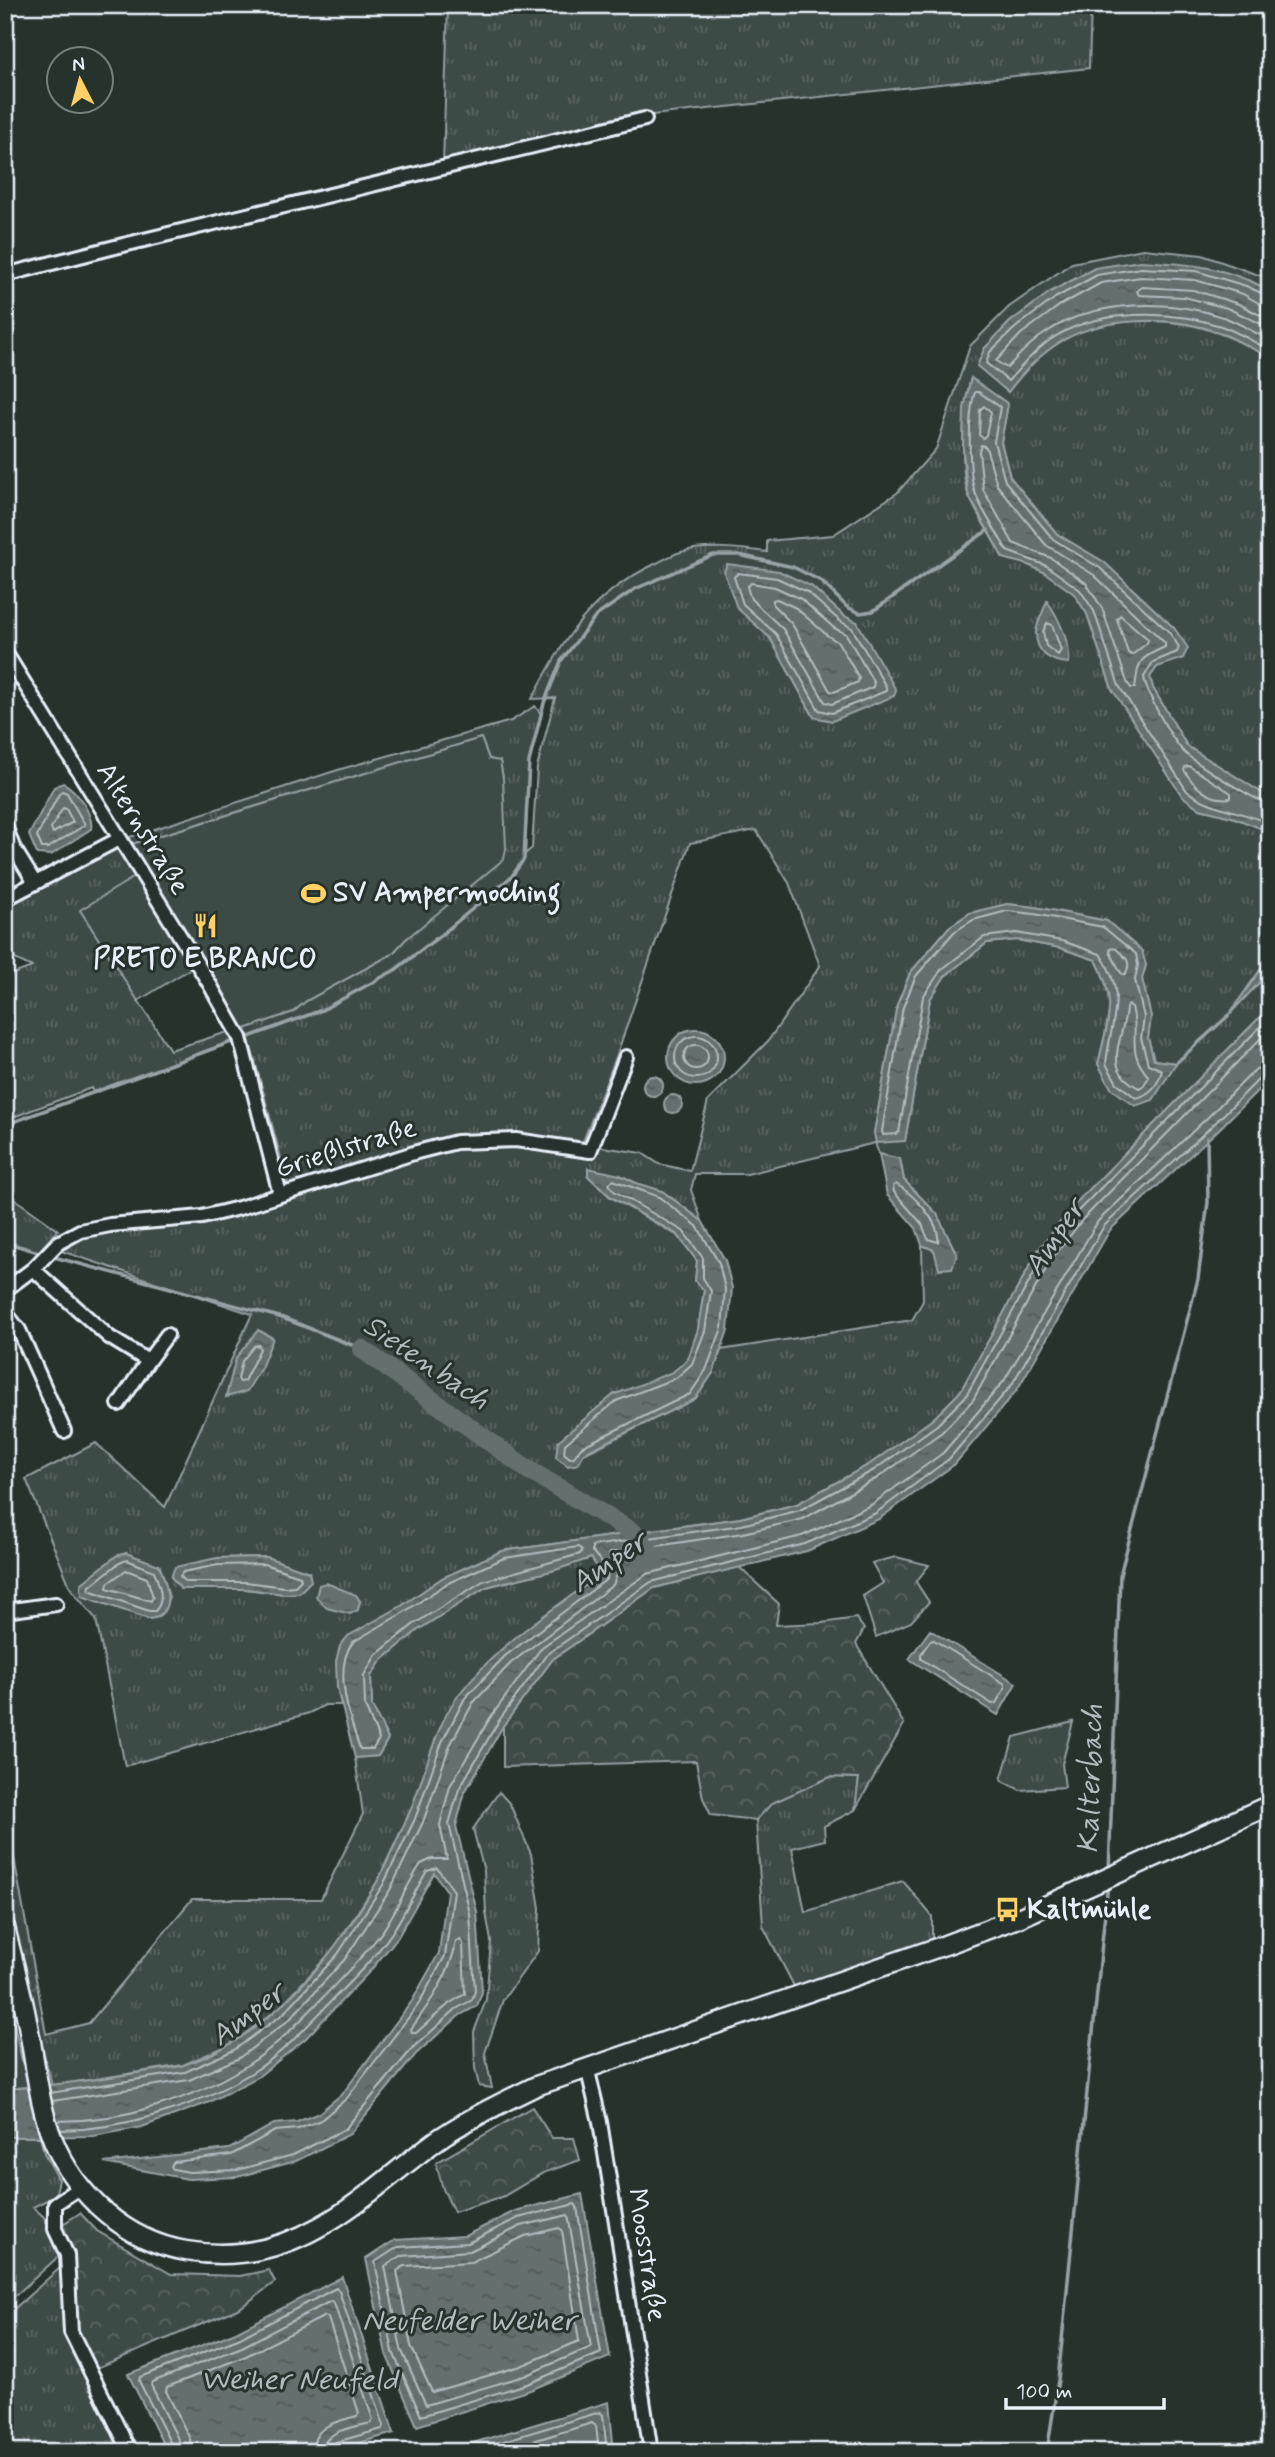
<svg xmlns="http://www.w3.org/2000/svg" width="1275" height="2457" viewBox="0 0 1275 2457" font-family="Mynerve,sans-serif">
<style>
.grass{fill:url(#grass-tufts);stroke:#939ea0;stroke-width:2;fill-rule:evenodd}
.forest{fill:url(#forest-crowns);stroke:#939ea0;stroke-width:2}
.pitch{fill:#3e4b47;stroke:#939ea0;stroke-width:2}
.water{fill:url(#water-ripples);stroke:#98a3a5;stroke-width:2}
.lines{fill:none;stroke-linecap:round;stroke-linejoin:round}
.shore{stroke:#b3bdc0;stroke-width:2}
.stream{stroke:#98a3a5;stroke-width:3.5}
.river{stroke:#636f6d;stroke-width:19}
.street-casing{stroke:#e8f1f8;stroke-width:18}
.secondary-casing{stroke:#e8f1f8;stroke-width:23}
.street{stroke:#26332d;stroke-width:12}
.secondary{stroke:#26332d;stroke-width:18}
.labels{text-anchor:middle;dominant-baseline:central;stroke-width:6;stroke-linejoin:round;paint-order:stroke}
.street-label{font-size:28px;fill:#e8f1f8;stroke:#26332d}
.poi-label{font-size:28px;font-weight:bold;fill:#e8f1f8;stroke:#26332d;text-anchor:start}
.water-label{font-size:30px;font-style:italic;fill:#b3bdc0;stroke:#26332d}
</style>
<defs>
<pattern id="grass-tufts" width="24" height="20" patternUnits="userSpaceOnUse" patternTransform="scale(1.75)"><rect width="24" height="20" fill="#3e4b47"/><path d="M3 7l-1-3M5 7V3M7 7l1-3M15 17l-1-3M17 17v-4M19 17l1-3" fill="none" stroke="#5a6562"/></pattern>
<pattern id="forest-crowns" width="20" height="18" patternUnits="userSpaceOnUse" patternTransform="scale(1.75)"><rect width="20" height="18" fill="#3e4b47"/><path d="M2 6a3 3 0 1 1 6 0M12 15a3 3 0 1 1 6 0" fill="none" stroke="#5a6562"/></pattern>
<pattern id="water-ripples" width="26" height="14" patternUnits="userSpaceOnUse" patternTransform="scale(1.75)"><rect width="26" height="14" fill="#636f6d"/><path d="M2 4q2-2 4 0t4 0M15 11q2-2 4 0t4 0" fill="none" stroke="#535a5a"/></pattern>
</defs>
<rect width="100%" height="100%" fill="#26332d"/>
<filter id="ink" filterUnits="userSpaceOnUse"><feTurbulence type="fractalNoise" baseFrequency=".0143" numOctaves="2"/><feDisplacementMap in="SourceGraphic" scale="14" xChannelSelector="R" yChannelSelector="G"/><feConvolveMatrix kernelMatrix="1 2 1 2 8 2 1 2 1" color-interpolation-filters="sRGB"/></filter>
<g filter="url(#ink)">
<path class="grass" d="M448,5H1091L1089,68L643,116L443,165Z
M1143,249L1202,255L1270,279V291L1249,280L1095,268L1051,292L1010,322L984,349L1008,392C1022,374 1035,359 1054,346C1098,315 1172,315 1221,334C1238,340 1254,350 1270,357V798L1187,746L1153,688L1150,677L1157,667L1183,658L1174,628L1104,562L1057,534L1010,477L1001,442L1008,404L971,378C963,402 959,473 969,496C978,517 992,537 1003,558L1026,564L1044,572L1074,593L1087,614L1112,689L1200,809C1219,814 1256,820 1270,835V956L1232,1010L1270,971V1007L1071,1208L1038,1251L960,1392L933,1419L870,1464L797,1504L740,1518L502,1551L442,1578L403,1605L337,1687L341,1705H325L309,1713L125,1766L96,1619L71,1589L26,1479L96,1443L165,1507L252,1314L61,1251L88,1235L213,1222L292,1199L246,1028L293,1012L306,1001L392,954L406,939L503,805V778L500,762L489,759L481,738L132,844L130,837L341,769L511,721L535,706L541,714L529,762L525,854L532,848L537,768L555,698L532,699C566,636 589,595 657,563C665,559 673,554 681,552C704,544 744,549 767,552V541L833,535L897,493L936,449L970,346L1009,307L1072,263ZM811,586L844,616L857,622L814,717L770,638ZM756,830L789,883L820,966L768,1041L708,1101L690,1171L659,1164L642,1153L582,1144L616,1057L690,843ZM1007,904L1035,907L1107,921L1146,965L1142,979L1151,1017L1148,1038L1154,1060L1175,1063L1098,1064C1108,1020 1118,1002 1096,960L1060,948L1017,940L987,943L945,976L930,999L905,1141L874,1133L897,1005L910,973L949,927L970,913ZM875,1143L879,1154L900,1159L904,1180L937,1214L957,1255L934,1250L922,1245L923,1301L912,1320L721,1350L713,1373L695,1399L584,1454L613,1395C634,1387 673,1378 687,1360C699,1343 701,1310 704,1290L695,1281L697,1261L678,1236L610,1197L588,1176L620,1175L636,1183L662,1191L702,1221L691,1190L695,1174H747ZM266,1557L309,1572L284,1594L246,1589H181L217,1558ZM159,1565L169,1597L159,1617L149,1619L82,1596Z
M116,845L136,876L81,911L170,1050L231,1031L234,1041L94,1093L91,1088L5,1120V977L32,967L15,959L5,940V903Z
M5,1192L58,1230L38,1252L11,1244L5,1240Z
M591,1558L603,1574L549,1612L500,1651L408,1816L377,1882L333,1950L278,2009L231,2044L183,2065L52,2086L16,1940L5,1881V1808L46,2034L89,2023L192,1899H321L363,1814L355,1758L378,1756L388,1739L372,1706L371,1676L381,1661L418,1630L486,1587L555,1570Z
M1073,1722L1062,1764L1065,1787L1020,1790L1001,1780L1014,1737Z
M830,1777L859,1778L855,1810L824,1826L825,1840L792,1848L805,1912L903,1881L932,1916V1945L795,1988L763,1926L756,1820L772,1803Z
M499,1792L510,1804L531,1854L540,1908L538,1951L503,2000L485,2053L492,2088L479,2086L475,2068L474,2032L486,2000L491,1941L486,1913L484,1871L473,1829Z
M5,1985L28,2087L5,2089Z
M5,2137H40L44,2153L59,2180L55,2196L33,2207L44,2217L60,2255L5,2305Z
M62,2266L67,2332L72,2352L134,2452H5V2317Z"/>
<path class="forest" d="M896,1557L929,1565L916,1582L929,1602L911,1622L876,1637L863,1596L883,1583L872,1563Z
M739,1567L779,1604L776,1625L822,1623L856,1618L864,1629L856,1644L904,1724L855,1810L859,1778L830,1777L772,1803L756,1820L711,1815L703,1798L696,1761L503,1767V1726L553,1659L654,1588Z
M532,2107L552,2138H574L580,2160L543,2173L504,2196L454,2212L443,2189L436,2163Z
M80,2213L97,2231L171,2274L240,2276L269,2270L275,2282L240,2308L92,2370L71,2325L70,2251L55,2229Z"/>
<path class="pitch" d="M481,738L489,759L500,761L503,778L506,849L504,859L406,939L392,954L306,1001L293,1012L242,1030C204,968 170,905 132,844Z
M136,876L193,967L138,1001L80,910Z"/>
<path class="water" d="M1140,261C1190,264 1225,266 1270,291V357C1254,350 1238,340 1221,333C1172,315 1098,315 1054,346C1035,359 1022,374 1008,392L977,366L984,349L1010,322L1050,292L1095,268Z
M971,378L1008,404L1001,442L1010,477L1057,534L1104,562L1174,628L1188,648L1183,658L1157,667L1150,677L1153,688L1187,746L1270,798V835L1265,830L1232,817L1200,809L1182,796L1112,689L1087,614L1074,594L1044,572L1026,564L1003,558L968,494L963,452L964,408Z
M727,564L779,571L811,586L844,616L857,622L896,690L894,696L832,721L814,717L770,638L737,608L724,572Z
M1047,601C1058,616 1071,644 1069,663C1050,662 1036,653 1036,633C1036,624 1044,610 1047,601Z
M63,783C76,789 94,815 91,829L51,855L37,854L29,835L54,787Z
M1007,904L1035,907L1107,921L1142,951L1146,965L1142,979L1151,1017L1148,1038L1154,1060L1176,1063L1153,1100L1135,1106L1111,1088L1098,1064C1108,1021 1118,1002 1096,960L1060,948L1017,940L987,943L945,976L930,999L905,1141L876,1143L874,1133L897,1005L910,973L949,927L970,913Z
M1270,956V971L1228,1016Z
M1270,1007V1078L1219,1129L1110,1230L1017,1390L955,1464L879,1519L807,1551L654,1588L553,1659L503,1726L465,1792L456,1826L477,1912L482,1992L477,2006L460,2015L416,2054L350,2134L296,2161L237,2177L188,2179L104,2163L229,2149L274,2124L297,2122L319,2113L343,2093L412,2001L439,1953L447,1891L434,1873L398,1937L370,1971L305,2039L258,2077L207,2103L142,2127L94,2136L5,2137V2089C50,2086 93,2080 137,2073C152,2070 170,2069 184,2065C269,2037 334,1957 377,1882C387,1864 395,1844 404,1825C425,1782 431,1731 460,1693C498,1644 553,1609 602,1574L591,1558L555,1570L486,1587L418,1630L381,1661L371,1676L372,1706L388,1739L378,1756L355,1758L337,1687L336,1661L340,1646L348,1636L403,1605L442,1578L502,1551L741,1518L797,1504L870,1464L933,1419L960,1392L1038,1251L1071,1208Z
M668 1057a28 28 0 1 1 56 0a28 28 0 1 1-56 0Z
M643 1086a10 10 0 1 1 20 0a10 10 0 1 1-20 0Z
M664 1104a9 9 0 1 1 18 0a9 9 0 1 1-18 0Z
M879,1154L900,1159L904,1180L937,1214L957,1255L952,1268L939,1269L934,1250L922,1245L916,1228L887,1195Z
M588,1168L620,1175L636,1183L662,1191L702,1221L725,1260L732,1288L728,1330L713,1373L695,1399L584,1453L578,1464L568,1466L556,1457L558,1441L613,1395L673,1372L688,1359L698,1329L704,1290L695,1281L697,1261L678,1235L610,1196L588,1176Z
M258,1330L273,1338L261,1368L247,1391L226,1397L236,1358Z
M126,1553L159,1565C167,1583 177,1615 149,1619L82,1596L81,1584L116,1556Z
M266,1557L309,1572L311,1581L299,1593L284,1594L246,1589H181L171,1577L175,1567L217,1558Z
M326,1583L356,1595L360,1601L358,1610L350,1614L327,1608L316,1597L319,1585Z
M930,1630L1016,1683L998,1715L909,1659Z
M582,2194L610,2357L530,2390L417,2426L386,2354L366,2259L395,2240L465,2236L515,2211Z
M342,2277L394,2433L327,2452H167L128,2374L236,2332Z
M609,2402L614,2452H443Z"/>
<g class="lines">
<path class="shore" d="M1270,297L1246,286L1196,271L1141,268L1097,275L1055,298L1015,328L990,352L986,363L1008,381C1022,366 1033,352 1050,340C1096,308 1170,310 1221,326C1238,332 1254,342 1270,350
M1270,306L1262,305L1243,294L1195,280L1141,277L1101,283L1059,306L1021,334L996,361L1007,368C1019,355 1031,342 1047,332C1096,299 1171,299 1226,318C1241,324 1255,333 1270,340
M1270,316L1258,314L1239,304L1193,290L1142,287L1137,291L1139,295L1184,297L1227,308L1270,328
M984,406L991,412L986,435L983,438L979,435L980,410Z
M981,445L986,447L997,485L1046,545L1094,575L1165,643V647C1137,659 1139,661 1135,688H1131L1127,682L1102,608L1086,583L1051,558L1013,543L983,489L979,451Z
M738,573L777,578L807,592L840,621L852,628L886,687V691L832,713L819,710L776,634L743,604L734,577Z
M751,583L775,587L801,599L834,628L846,634L874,683L873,687L832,704L825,702L783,629L751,599L747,587Z
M773,600L777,599L796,608L828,636L838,642L859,678L858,682L834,692L830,691L792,624L773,605Z
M1120,615L1148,639L1147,643L1132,655L1128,653L1117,619Z
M1047,623L1052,625L1061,650L1058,655L1046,646L1043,632Z
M1189,766L1231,793V798C1210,801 1195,788 1184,770L1185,767Z
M62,791L67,793L85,825L48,848H42L37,836L59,794Z
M1270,804C1258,803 1190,760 1182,750C1170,736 1147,695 1144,677L1153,662L1177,652L1179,647L1169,632L1100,568L1053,539L1005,481L994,442L1000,407L979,392H975C968,412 968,472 975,492C981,511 998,533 1007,551L1047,566L1080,590L1094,611L1119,686L1187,791C1211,809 1243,811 1270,824
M63,808L66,809L73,822L53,833L51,828Z
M1007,911L1034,914L1103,927L1136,954L1138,965L1135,980L1144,1017L1141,1038L1148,1064L1162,1070C1159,1084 1150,1095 1136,1098L1117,1083L1106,1064C1110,1021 1129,995 1100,954L1062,941L1016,933L984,937L941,970L923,997L899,1132L896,1134L883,1135L882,1131L903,1007L916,976L954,932L973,920Z
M1111,948H1115C1125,957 1133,961 1125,975L1121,973L1110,952Z
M1129,1005L1132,1007C1140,1035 1125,1051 1149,1077L1143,1086L1139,1088C1100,1068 1124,1041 1126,1008Z
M675 1057a21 21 0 1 1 42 0a21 21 0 1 1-42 0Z
M684 1057a12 12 0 1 1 24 0a12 12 0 1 1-24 0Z
M613,1180L659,1197L697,1226L719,1263L725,1289L722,1328L706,1370L690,1394L581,1447L574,1457L570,1458L564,1453L565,1444L616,1401L676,1378L692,1364L705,1331L711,1291L703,1278V1258L683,1231L614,1191L609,1184Z
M896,1184C913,1194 941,1222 938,1242L928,1239L922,1224L894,1192L893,1186Z
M259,1345L260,1349L244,1381L240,1382L238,1379L242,1361L254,1346Z
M578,1547L582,1550L580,1554L483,1581L414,1624L376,1655L364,1675L365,1706L379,1739L373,1749H360C350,1720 332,1668 353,1642L406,1611L446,1584L504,1558Z
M127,1560L154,1571C159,1584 166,1600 155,1611H149L89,1590L90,1586L119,1563Z
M264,1564L300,1576L301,1580L295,1586L284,1587L246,1582H186L180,1576L183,1572L218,1565Z
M126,1570L147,1578L153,1597L151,1601L107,1588L108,1583Z
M934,1640L1005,1684V1688L996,1703L992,1704L921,1659V1654L930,1641Z
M460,1940L463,1943L465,1994L450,2003L416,2033H412L411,2029C430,2003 451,1973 456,1942Z
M50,2093L185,2072L234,2050L283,2014L338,1954L383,1885L415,1819L442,1742L465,1698L505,1656L607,1579L608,1570L592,1551V1546L742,1525L800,1510L874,1470L937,1425L966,1396L1044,1255L1076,1213L1270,1017
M52,2101L189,2080L239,2058L289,2020L345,1959L390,1890L423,1822L450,1745L473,1703L511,1663L613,1585L618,1572L609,1556L610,1553L743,1533L803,1519L879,1477L942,1432L973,1400L1051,1260L1083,1219L1270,1029
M57,2121C123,2121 193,2100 249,2064C278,2045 303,2018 328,1992C347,1972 368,1952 384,1929C398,1908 407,1884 421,1864L432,1859H447L440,1825L450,1786L490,1718L542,1647L647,1574L802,1536L871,1505L943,1453L1004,1381L1098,1221L1208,1117L1256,1069L1270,1065
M60,2130C127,2129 196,2107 253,2072C285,2052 311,2022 336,1996C356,1976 377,1955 393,1931C405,1912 415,1891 427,1871L437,1868L454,1891L445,1956L418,2005L347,2098L321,2120L298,2129L275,2131L231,2155L174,2162L171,2166L173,2169L189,2172L237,2170L293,2155L345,2129L412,2049L456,2009L472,2000L475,1991L470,1914L449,1824L459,1789L498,1722L547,1654L651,1582L805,1544L876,1513L949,1459L1011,1386L1104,1226L1214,1124L1262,1076L1270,1074
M575,2204L577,2207L601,2353L527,2384L421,2416L393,2352L375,2262L398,2247L468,2243L518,2218Z
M568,2215L591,2347L524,2376L426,2405L401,2349L385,2266L401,2256L470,2251L521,2226Z
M559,2228L562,2230L579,2341L521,2366L432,2392L411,2346L397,2271L404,2266L471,2262L525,2236Z
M173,2452L172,2446L139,2381L140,2377L238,2339L336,2288L339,2291L384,2426L382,2429L336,2442L332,2446L331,2452
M182,2452L180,2443L151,2385L152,2382L242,2347L331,2301L334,2303L373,2420L371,2423C353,2428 324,2429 322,2452
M192,2452L190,2439L166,2391L167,2387L246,2356L325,2316L328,2318L359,2413L357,2416C336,2422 313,2425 312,2452
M467,2452L600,2412L603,2415L607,2452
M497,2452L592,2423L596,2426L599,2452"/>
<path class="stream" d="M249,1037L322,1010L395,970L441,935L512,876L524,859L529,762L544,703L561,661L596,616L635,589L713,555H739L793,567L821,581L847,607L860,613L873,611L988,530
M1176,1063L1228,1016
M5,1125L234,1041
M5,1242L38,1252
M50,1256L283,1318L362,1349
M1109,1872L1120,1575L1198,1279L1208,1202L1207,1138
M1047,2452L1058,2380L1108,1883"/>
<path class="river" d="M362,1349L527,1469L634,1533L649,1551"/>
<defs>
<path id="street" d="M5,275L115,247L645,119
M5,652L209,983L240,1038L280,1194
M5,825L13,847L35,883
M5,899L119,839
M33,1269L109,1337L148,1361L119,1404
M5,1290L33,1269L58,1243L80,1231L110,1225L202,1217L239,1208L417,1152L456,1142L516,1140L590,1151L626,1057
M5,1312L19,1330L64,1431
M148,1361L167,1335
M5,1611L56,1604
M587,2067L600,2122L616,2222L651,2452
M80,2187L55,2204V2229L67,2255L71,2332L130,2452"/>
<path id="secondary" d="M5,1927C13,1962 23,1996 29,2031C36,2067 39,2106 53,2140C76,2196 126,2241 186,2251C233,2259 277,2251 319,2227C363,2203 401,2165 443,2136C472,2117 505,2101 536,2086L945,1945L1023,1916L1270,1805"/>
</defs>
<use href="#street" class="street-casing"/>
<use href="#secondary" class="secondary-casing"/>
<use href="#street" class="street"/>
<use href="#secondary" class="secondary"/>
</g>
</g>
<defs>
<symbol id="stadium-bare" viewBox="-9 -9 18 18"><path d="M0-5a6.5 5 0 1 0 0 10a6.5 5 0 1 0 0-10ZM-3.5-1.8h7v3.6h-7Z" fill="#ffd166" stroke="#26332d" stroke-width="2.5" paint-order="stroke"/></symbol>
<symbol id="restaurant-bare" viewBox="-9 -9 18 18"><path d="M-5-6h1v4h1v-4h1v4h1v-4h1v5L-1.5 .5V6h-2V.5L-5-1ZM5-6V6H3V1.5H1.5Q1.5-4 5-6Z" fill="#ffd166" stroke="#26332d" stroke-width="2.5" paint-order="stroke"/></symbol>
<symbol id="bus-bare" viewBox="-9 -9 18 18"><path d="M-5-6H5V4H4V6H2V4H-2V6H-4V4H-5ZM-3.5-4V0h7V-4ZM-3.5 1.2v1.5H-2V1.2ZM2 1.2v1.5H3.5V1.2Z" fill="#ffd166" stroke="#26332d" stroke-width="2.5" paint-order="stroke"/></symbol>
</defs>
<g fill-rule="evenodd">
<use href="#stadium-bare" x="296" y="876" width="35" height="35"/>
<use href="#restaurant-bare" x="188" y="908" width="35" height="35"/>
<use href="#bus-bare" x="990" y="1892" width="35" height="35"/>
</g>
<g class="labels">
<g class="street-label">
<text transform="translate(142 829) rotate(58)">Alternstraße</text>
<text transform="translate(346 1149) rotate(-17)">Grießlstraße</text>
<text transform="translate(646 2255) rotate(81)">Moosstraße</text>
</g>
<g class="poi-label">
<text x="333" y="893">SV Ampermoching</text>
<text x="205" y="959" text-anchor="middle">PRETO E BRANCO</text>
<text x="1027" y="1910">Kaltmühle</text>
</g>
<g class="water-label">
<text transform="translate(1055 1238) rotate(-56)">Amper</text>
<text transform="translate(426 1363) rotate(34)">Sietenbach</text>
<text transform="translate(609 1563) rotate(-34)">Amper</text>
<text transform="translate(1091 1779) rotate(-88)">Kalterbach</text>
<text transform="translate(248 2015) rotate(-37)">Amper</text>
<text x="469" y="2321">Neufelder Weiher</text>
<text x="299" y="2380">Weiher Neufeld</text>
</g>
</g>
<rect width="1275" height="2457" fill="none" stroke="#26332d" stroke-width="28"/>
<rect x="14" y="14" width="1247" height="2429" fill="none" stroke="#e8f1f8" stroke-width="2.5" filter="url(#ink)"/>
<g transform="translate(80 80) rotate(354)"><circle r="33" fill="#26332d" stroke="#747f7e" stroke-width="2"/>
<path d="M0-5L12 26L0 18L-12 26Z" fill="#ffd166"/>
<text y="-10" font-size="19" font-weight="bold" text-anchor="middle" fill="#e8f1f8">N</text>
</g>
<path d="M1006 2398v10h158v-10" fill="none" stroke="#e8f1f8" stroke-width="3.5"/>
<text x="1016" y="2398" font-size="21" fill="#e8f1f8" stroke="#26332d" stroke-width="5" paint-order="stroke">100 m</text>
</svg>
